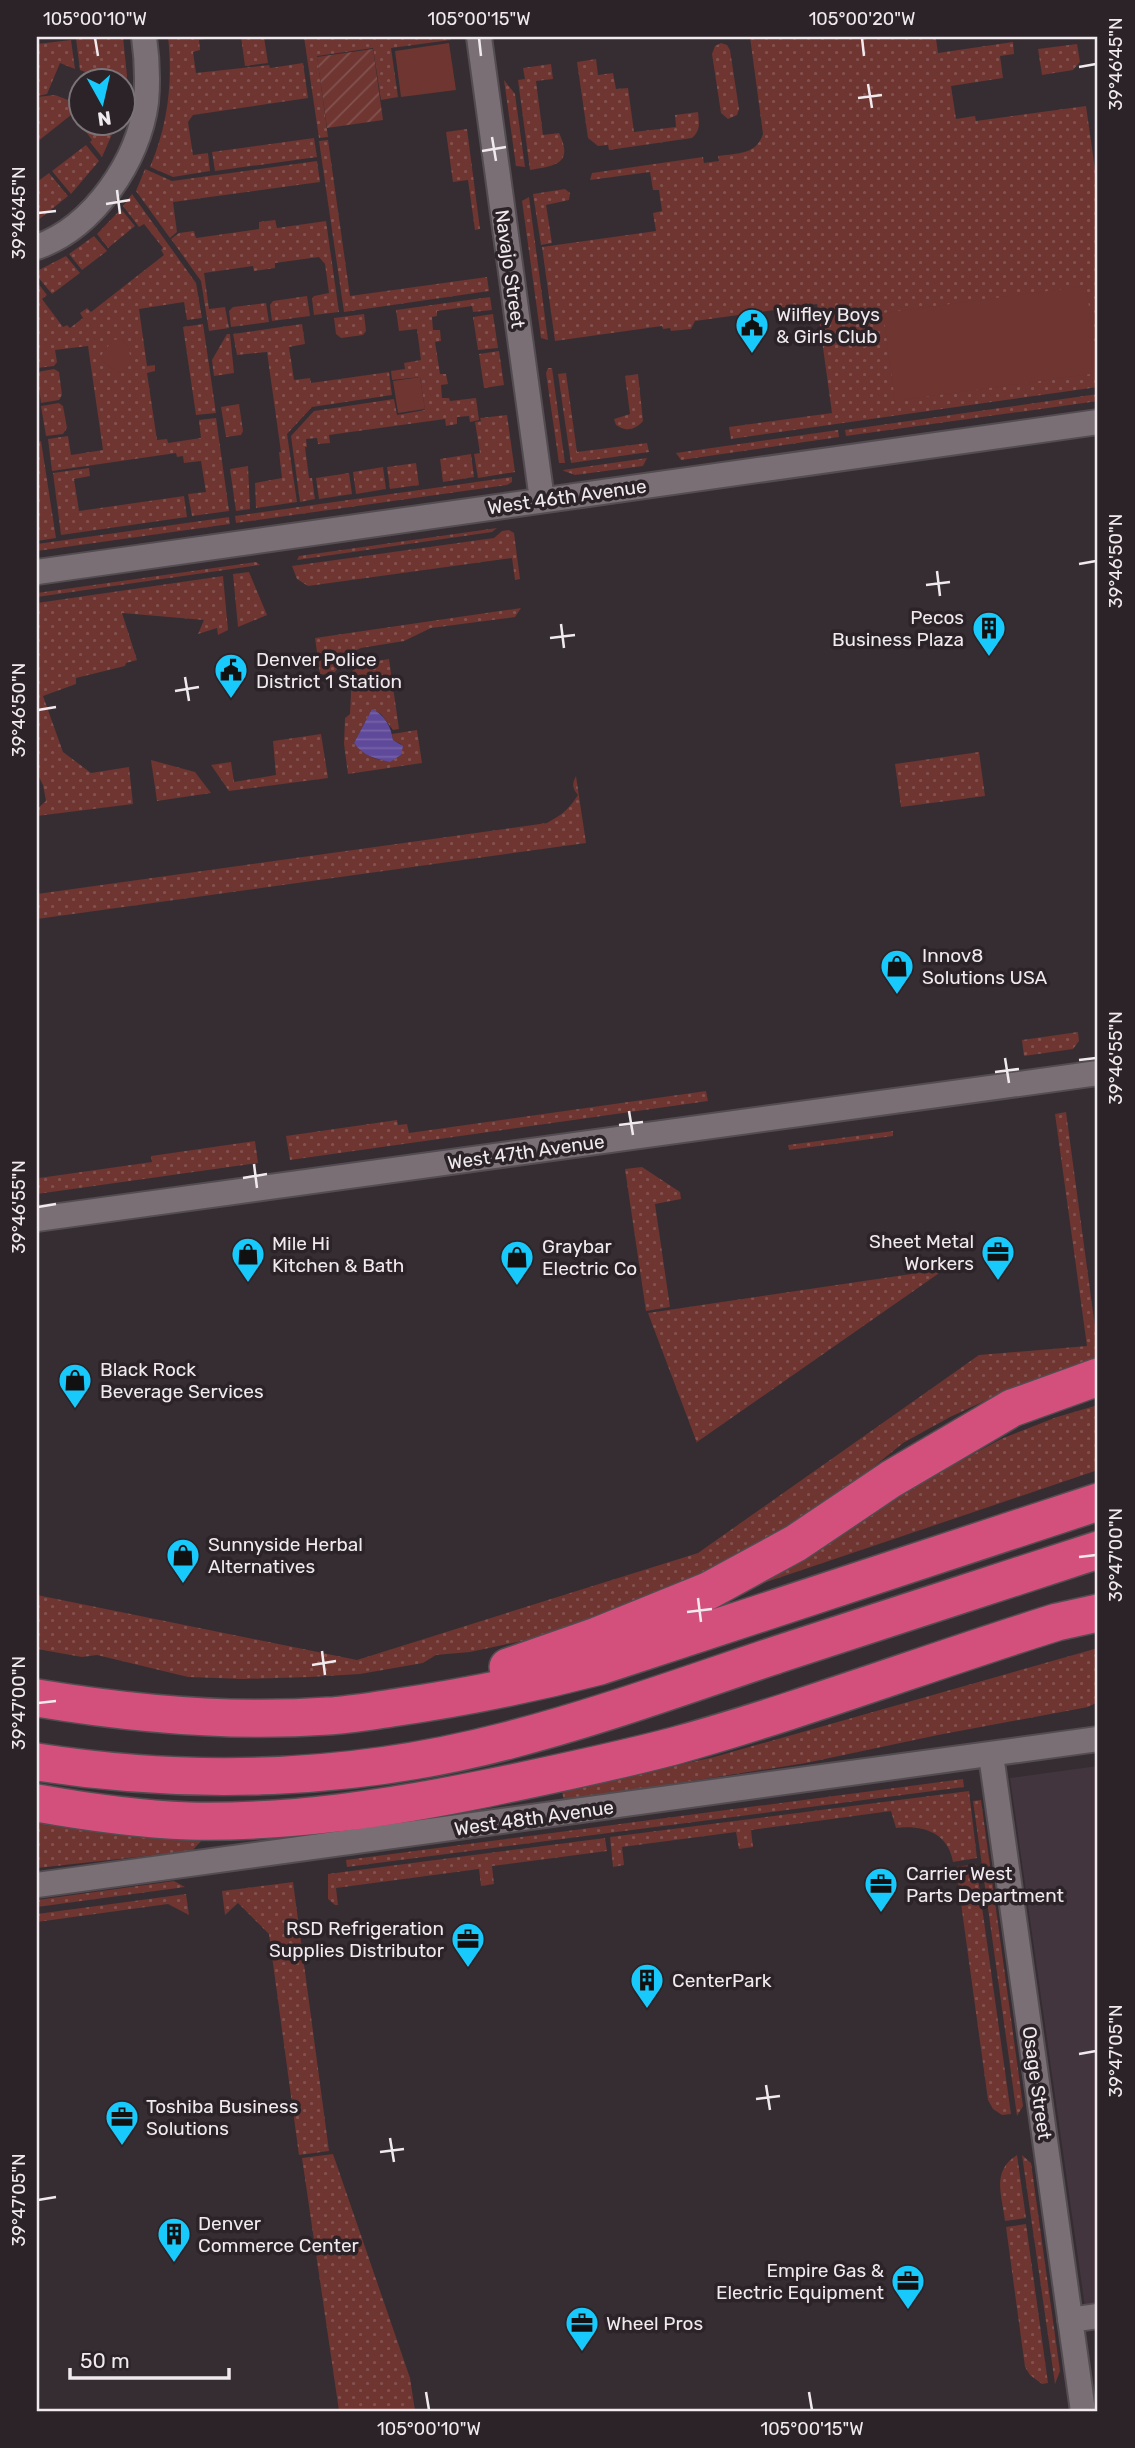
<svg xmlns="http://www.w3.org/2000/svg" width="1135" height="2448" viewBox="0 0 1135 2448" font-family="Rubik,sans-serif">
<style>
.built{fill:#43353e}
.grass{fill:url(#grass-dots)}
.park{fill:#6e3531}
.garden{fill:url(#garden-furrows)}
.water{fill:url(#water-rules)}
.lines{fill:none;stroke-linecap:round;stroke-linejoin:round}
.minor-casing{stroke:#534c51;stroke-width:28}
.highway-casing{stroke:#534c51;stroke-width:40}
.minor{stroke:#796f75;stroke-width:24}
.highway{stroke:#d34f7c;stroke-width:37}
.ticks{fill:none;stroke:#f0eaee;stroke-width:2.5}
.labels{text-anchor:middle;dominant-baseline:central;stroke-width:7;stroke-linejoin:round;paint-order:stroke}
.street-label{font-size:19px;fill:#f0eaee;stroke:#2b2328}
.poi-label{font-size:19px;fill:#f0eaee;stroke:#2b2328;text-anchor:start}
.neatline{fill:none;stroke:#f0eaee;stroke-width:2.5}
.ticks-label{font-size:18px;text-anchor:middle;fill:#f0eaee}
</style>
<defs>
<pattern id="grass-dots" width="8" height="8" patternUnits="userSpaceOnUse" patternTransform="scale(1.75)"><rect width="8" height="8" fill="#6e3531"/><path d="M2 2h.1M6 6h.1" fill="none" stroke="#83524f" stroke-width="1.8" stroke-linecap="round"/></pattern>
<pattern id="garden-furrows" width="10" height="10" patternUnits="userSpaceOnUse" patternTransform="scale(1.75)"><rect width="10" height="10" fill="#6e3531"/><path d="M-1 1l2-2M0 10L10 0M9 11l2-2" fill="none" stroke="#83524f"/></pattern>
<pattern id="water-rules" width="6" height="5" patternUnits="userSpaceOnUse" patternTransform="scale(1.75)"><rect width="6" height="5" fill="#5f499a"/><path d="M0 2.5h6" fill="none" stroke="#7663a8"/></pattern>
</defs>
<rect width="100%" height="100%" fill="#352d32"/>
<path class="built" d="M1098,1766V2305L1085,2307L1010,1778Z"/>
<path class="grass" d="M95,37H123L127,76L123,103L122,80H106L80,70L76,39Z
M168,37H219L199,40L200,50L193,52L196,73L269,65L270,68L303,63L308,98L193,115L188,122L193,155L208,153L210,171L173,177L150,167C168,125 173,81 168,37Z
M241,37H264L268,63L245,66Z
M304,37H450L451,40L391,48L398,97L381,100L373,48L317,56L328,137L319,138Z
M750,37H954L936,39L938,53L1013,42L1014,54L1000,56L1003,78L951,86L956,119L975,116L976,121L1086,106L1098,190V387L731,439L729,427L832,413L817,304L695,321L691,329L671,331L670,328L663,329L662,326L555,341L542,247L656,231L653,213L662,211L659,190H653L650,172L590,180L592,173L703,157L704,163L719,161L718,156C738,153 756,155 763,134Z
M71,40L75,69L60,63L47,94L38,96L37,44Z
M721,43L727,45L730,50L739,109L737,115L728,119L721,113L712,54L715,46Z
M1077,44L1080,62L1073,70L1042,75L1038,49Z
M596,59L598,75L613,73L616,89L628,88L634,132L676,127L675,115L698,112C699,123 701,130 692,138L609,150L608,145L598,146L588,138L577,62Z
M551,64L553,79L536,81L543,135L559,133C574,164 555,166 530,170L518,80L525,79L523,68Z
M504,80L515,94L525,167L516,166Z
M55,95L76,103L71,115L37,142V97Z
M77,103L80,104V122L117,123L102,157L90,142L92,140L73,114Z
M467,129L480,229L475,230L468,180L453,182L446,132Z
M314,138L317,157L215,171L212,152Z
M328,140L350,296L487,277L489,291L344,312L319,141Z
M86,145L99,161L71,194L52,171Z
M317,161L320,182L173,202L177,232L170,238L136,191L145,169L172,181Z
M49,173L68,196L37,221V182Z
M565,189L570,193L569,200L546,205L552,243L541,245L533,194Z
M132,194L196,283L202,318L187,320L184,302L139,309L147,366L155,365V371L147,373L157,440L167,439L168,443L201,438L199,420L216,418L229,511L192,516L188,494L206,492L201,461L184,463L183,456L177,457L176,453L52,471L48,439L68,436L71,455L103,450L88,346L55,350L57,362L54,366L37,368V282L47,295L42,299L63,327L67,325L70,328L83,318L80,313L87,308L91,312L164,255L161,250L163,248L144,224L139,227L123,206Z
M529,197L548,340L541,338L522,201Z
M121,209L135,226L108,248L97,234Z
M275,220L277,228L326,221L339,312L314,315L312,299L314,296L329,293L325,264L319,257L275,263V268L254,271L253,266L204,273L209,309L225,307L229,328L209,331L201,281L171,239L179,233L194,231L196,238L259,229V222Z
M94,236L107,251L82,270L69,254Z
M66,256L80,273L52,294L37,276V271Z
M307,296L310,316L272,321L270,305L273,301Z
M490,297L492,310L473,312L472,306L437,311V316L432,317L433,330H440L441,341L435,342L440,374H446L448,384L441,385L442,398H449L450,401L476,398L479,420L470,422L469,416L457,417V424L446,426L445,419L329,435L330,443L318,444L317,438L306,439L307,447H305L309,478H312L315,499L300,502L291,436L314,411L394,399L397,415L425,410L420,377L392,380L391,371L405,369L404,363L421,360L417,329L399,331L396,310Z
M266,303L269,322L231,327L229,311L233,307Z
M364,314L366,331L363,335L341,338L336,334L334,318Z
M493,314L498,348L478,350L473,317Z
M203,324L216,413L196,415L183,327Z
M302,324L305,344L289,347L294,380L310,378L311,383L389,372L392,395L312,407L287,434L297,502L256,508L255,483L282,478L279,452H281L267,352L237,355L233,334Z
M227,334H230L234,373L214,376L212,360Z
M499,351L504,385L484,388L479,354Z
M548,368H552L565,463H559L546,373Z
M54,369L59,372L62,395L59,400L41,403L37,372Z
M566,373L577,452L647,443L649,452L571,463L558,374Z
M638,374L643,421C635,430 626,432 616,425L614,419L630,414L625,376Z
M1098,394V401L846,436L845,430Z
M59,403L63,406L67,428L63,434L46,436L41,406Z
M239,404L243,431L241,435L226,437L221,407Z
M507,415L515,472L478,478L474,454L480,453L475,422L481,421L480,418Z
M838,430L839,437L681,460L676,453Z
M41,441L56,538L37,541V442Z
M471,454L474,477L443,482L440,459Z
M647,458L643,466L575,475L564,471L563,470Z
M416,463L419,485L390,489L387,467Z
M248,466L250,509L236,511L230,469Z
M383,467L386,489L356,494L353,472Z
M89,468L90,476L74,479L79,511L184,496L187,517L61,535L53,473Z
M349,473L352,494L319,499L316,478Z
M512,477V482L507,485L236,523L235,516Z
M229,517L230,524L37,551V544Z
M497,528L492,532L297,560L299,556Z
M509,530L514,533L520,579L515,580L512,558L308,586L297,579L292,566L494,538L502,531Z
M256,562L260,565L37,597V593Z
M249,572L267,615L238,627L233,574Z
M223,576L228,630L218,635L217,628L198,634L204,620L122,613L137,660L126,663L125,666L76,678V684L43,696L63,752L91,773L129,767L133,804L37,816V809L46,801L43,785L37,773V603Z
M521,608L515,617L431,628L404,641L361,648L352,652L332,675L320,674L315,638Z
M389,659L399,729L393,730L381,714L372,709L354,743C365,757 386,767 401,755V744L393,740L392,734L417,730L422,763L348,774L344,744L345,718L350,714L352,671L365,663Z
M321,734L328,778L229,791L211,765L231,762L234,782L276,775L273,741Z
M979,752L985,796L901,807L895,764Z
M151,760L195,772L211,793L157,801Z
M576,776L586,843L37,919V894L547,823C563,814 568,810 578,795C572,788 572,784 576,776Z
M1078,1032L1079,1041L1073,1049L1024,1056L1022,1040Z
M706,1091L708,1101L290,1160L286,1136L397,1120L398,1125L407,1124L409,1133Z
M1066,1112L1096,1334L1098,1335V1363L1050,1375L1006,1391L950,1417L903,1443L861,1477L733,1564L555,1634L470,1652L436,1655L423,1663L360,1674L310,1677L243,1679L188,1677L97,1655L82,1657L37,1649V1595L357,1660L698,1553L979,1355L1087,1346L1055,1114Z
M893,1131V1136L789,1150L788,1145Z
M255,1141L258,1163L37,1194V1182L39,1178L152,1162L151,1156Z
M642,1167L680,1192L681,1199L655,1204L670,1307L646,1311L625,1169Z
M945,1269L697,1442V1443L648,1313Z
M1098,1405V1470L749,1588L910,1488L1001,1439L1057,1417Z
M1098,1648V1702L1088,1707L938,1735L806,1763L564,1801L562,1791L714,1757Z
M963,1779L964,1787L347,1867L346,1860Z
M969,1791L977,1858L953,1862C948,1832 922,1825 896,1828L891,1811L751,1830L753,1847L739,1849L736,1832L622,1847L624,1865L613,1867L610,1837Z
M981,1800L1023,2106L1017,2116L973,1801Z
M37,1823L133,1836L202,1840L192,1851L37,1868Z
M605,1838L607,1851L492,1866L494,1884L481,1886L479,1869L336,1888L338,1905H335L328,1899V1874Z
M976,1864L1011,2114L1002,2115L993,2109L988,2100L956,1867Z
M174,1881L185,1887L37,1907V1900Z
M293,1882L329,2151L299,2155L269,1934L238,1903L225,1915L222,1891Z
M186,1894L189,1915L168,1904L37,1922V1914Z
M333,2154L410,2378L415,2411H339L302,2158Z
M1017,2155L1026,2218L1005,2221C1002,2195 991,2171 1017,2155Z
M1022,2155L1031,2163L1060,2371L1055,2384Z
M1026,2224L1048,2383L1042,2384L1030,2375L1025,2367L1006,2227Z"/>
<path class="park" d="M449,43L456,90L401,97L395,51Z
M1086,286L1098,373L895,401L883,313Z
M122,339C131,351 132,356 127,371L118,373L103,362L102,354L113,340Z
M420,377L425,409L398,413L393,381Z"/>
<path class="garden" d="M373,49L383,120L327,128L317,57Z"/>
<path class="water" d="M372,709C385,715 391,727 393,740L403,746L401,755L390,762C376,759 363,756 354,743Z"/>
<g class="lines">
<defs>
<path id="minor" d="M479,37L542,500
M37,247C94,227 139,160 146,102C148,80 147,58 144,37
M37,572L1098,422
M37,1219L1098,1073
M991,1755L1083,2411
M37,1885L1098,1739
M1070,2320L1098,2316"/>
<path id="highway" d="M508,1667L597,1636L708,1591L796,1543L891,1479L1012,1408L1098,1377
M37,1698C133,1714 231,1723 328,1716C349,1715 371,1711 392,1708C462,1698 531,1684 600,1666L1098,1502
M37,1762C193,1786 353,1781 506,1741C599,1717 689,1684 779,1654C885,1619 992,1585 1098,1550
M37,1803C87,1812 138,1819 189,1821C290,1823 390,1808 488,1788C551,1775 613,1762 674,1746C803,1710 929,1662 1057,1622L1098,1613"/>
</defs>
<use href="#minor" class="minor-casing"/>
<use href="#highway" class="highway-casing"/>
<use href="#minor" class="minor"/>
<use href="#highway" class="highway"/>
</g>
<path class="ticks" d="M95,38L98,56M479,38L481,56M862,38L864,56M1079,67L1096,64M868,84L872,108M858,98L882,95M492,137L496,161M482,151L506,147M117,190L120,214M106,204L130,200M38,213L56,211M1079,564L1096,561M937,571L940,596M926,585L950,582M561,624L564,648M550,638L575,635M185,677L189,701M175,691L199,687M38,710L56,707M1005,1058L1009,1083M1079,1060L1096,1058M995,1072L1019,1069M629,1111L633,1135M619,1125L643,1122M254,1164L257,1188M243,1178L267,1174M38,1207L56,1204M1079,1557L1096,1555M698,1598L701,1622M687,1612L712,1609M322,1651L325,1675M312,1665L336,1661M38,1703L56,1701M1079,2054L1096,2051M766,2085L770,2110M756,2099L780,2096M390,2138L394,2162M380,2152L404,2149M38,2200L56,2197M426,2392L429,2410M809,2392L812,2410"/>
<defs>
<symbol id="civic-pin" viewBox="-11 -11 22 30"><path d="M0 17L-7.5 6A9.5 9.5 0 1 1 7.5 6Z" fill="#18cafc" stroke="#2b2328"/><path d="M-.6-6.5H3V-4.5H.6V-3L4-1V1h2V6H-6V1h2V-1L-.6-3ZM-1.2 2.5V6h2.4V2.5Z" fill="#111"/></symbol>
<symbol id="building-pin" viewBox="-11 -11 22 30"><path d="M0 17L-7.5 6A9.5 9.5 0 1 1 7.5 6Z" fill="#18cafc" stroke="#2b2328"/><path d="M-4-6H4V6H1V3H-1V6H-4ZM-2.5-4.3h1.7v1.8h-1.7ZM.8-4.3h1.7v1.8H.8ZM-2.5-1h1.7V.8h-1.7ZM.8-1h1.7V.8H.8Z" fill="#111"/></symbol>
<symbol id="shop-pin" viewBox="-11 -11 22 30"><path d="M0 17L-7.5 6A9.5 9.5 0 1 1 7.5 6Z" fill="#18cafc" stroke="#2b2328"/><path d="M-5-2.5h2.3a2.7 3.5 0 0 1 5.4 0H5L5.5 6h-11ZM-1.5-2.5h3a1.5 2.3 0 0 0-3 0Z" fill="#111"/></symbol>
<symbol id="office-pin" viewBox="-11 -11 22 30"><path d="M0 17L-7.5 6A9.5 9.5 0 1 1 7.5 6Z" fill="#18cafc" stroke="#2b2328"/><path d="M-6-3h4V-5.5h4V-3h4V5H-6ZM-1-4.5V-3h2v-1.5ZM-6 0V1H6V0Z" fill="#111"/></symbol>
</defs>
<g fill-rule="evenodd">
<use href="#civic-pin" x="733" y="306" width="38" height="52"/>
<use href="#building-pin" x="970" y="609" width="38" height="52"/>
<use href="#civic-pin" x="212" y="651" width="38" height="52"/>
<use href="#shop-pin" x="878" y="947" width="38" height="52"/>
<use href="#office-pin" x="979" y="1233" width="38" height="52"/>
<use href="#shop-pin" x="229" y="1235" width="38" height="52"/>
<use href="#shop-pin" x="498" y="1238" width="38" height="52"/>
<use href="#shop-pin" x="56" y="1361" width="38" height="52"/>
<use href="#shop-pin" x="164" y="1536" width="38" height="52"/>
<use href="#office-pin" x="862" y="1865" width="38" height="52"/>
<use href="#office-pin" x="449" y="1920" width="38" height="52"/>
<use href="#building-pin" x="628" y="1961" width="38" height="52"/>
<use href="#office-pin" x="103" y="2098" width="38" height="52"/>
<use href="#building-pin" x="155" y="2215" width="38" height="52"/>
<use href="#office-pin" x="889" y="2262" width="38" height="52"/>
<use href="#office-pin" x="563" y="2304" width="38" height="52"/>
</g>
<g class="labels">
<g class="street-label">
<text transform="translate(510 269) rotate(82)">Navajo Street</text>
<text transform="translate(567 497) rotate(-8)">West 46th Avenue</text>
<text transform="translate(526 1152) rotate(-8)">West 47th Avenue</text>
<text transform="translate(534 1818) rotate(-8)">West 48th Avenue</text>
<text transform="translate(1037 2083) rotate(82)">Osage Street</text>
</g>
<g class="poi-label">
<text x="776" y="314">Wilfley Boys<tspan x="776" dy="22">&amp; Girls Club</tspan></text>
<text x="964" y="617" text-anchor="end">Pecos<tspan x="964" dy="22">Business Plaza</tspan></text>
<text x="256" y="659">Denver Police<tspan x="256" dy="22">District 1 Station</tspan></text>
<text x="922" y="955">Innov8<tspan x="922" dy="22">Solutions USA</tspan></text>
<text x="974" y="1241" text-anchor="end">Sheet Metal<tspan x="974" dy="22">Workers</tspan></text>
<text x="272" y="1243">Mile Hi<tspan x="272" dy="22">Kitchen &amp; Bath</tspan></text>
<text x="542" y="1246">Graybar<tspan x="542" dy="22">Electric Co</tspan></text>
<text x="100" y="1369">Black Rock<tspan x="100" dy="22">Beverage Services</tspan></text>
<text x="208" y="1544">Sunnyside Herbal<tspan x="208" dy="22">Alternatives</tspan></text>
<text x="906" y="1873">Carrier West<tspan x="906" dy="22">Parts Department</tspan></text>
<text x="444" y="1928" text-anchor="end">RSD Refrigeration<tspan x="444" dy="22">Supplies Distributor</tspan></text>
<text x="672" y="1980">CenterPark</text>
<text x="146" y="2106">Toshiba Business<tspan x="146" dy="22">Solutions</tspan></text>
<text x="198" y="2223">Denver<tspan x="198" dy="22">Commerce Center</tspan></text>
<text x="884" y="2270" text-anchor="end">Empire Gas &amp;<tspan x="884" dy="22">Electric Equipment</tspan></text>
<text x="606" y="2323">Wheel Pros</text>
</g>
</g>
<rect width="1135" height="2448" fill="none" stroke="#2b2328" stroke-width="77"/>
<g transform="translate(102 102) rotate(172)"><circle r="33" fill="#2b2328" stroke="#7a7377" stroke-width="2"/>
<path d="M0-5L12 26L0 18L-12 26Z" fill="#18cafc"/>
<text y="-10" font-size="19" font-weight="bold" text-anchor="middle" fill="#f0eaee">N</text>
</g>
<path d="M70 2368v10h159v-10" fill="none" stroke="#f0eaee" stroke-width="3.5"/>
<text x="80" y="2368" font-size="21" fill="#f0eaee" stroke="#2b2328" stroke-width="5" paint-order="stroke">50 m</text>
<rect x="38" y="38" width="1058" height="2372" class="neatline"/>
<g class="ticks-label">
<text x="95" y="25">105°00'10"W</text>
<text x="479" y="25">105°00'15"W</text>
<text x="862" y="25">105°00'20"W</text>
<text transform="translate(1116 64) rotate(-90)" y="6">39°46'45"N</text>
<text transform="translate(19 213) rotate(-90)" y="6">39°46'45"N</text>
<text transform="translate(1116 561) rotate(-90)" y="6">39°46'50"N</text>
<text transform="translate(19 710) rotate(-90)" y="6">39°46'50"N</text>
<text transform="translate(1116 1058) rotate(-90)" y="6">39°46'55"N</text>
<text transform="translate(19 1207) rotate(-90)" y="6">39°46'55"N</text>
<text transform="translate(1116 1555) rotate(-90)" y="6">39°47'00"N</text>
<text transform="translate(19 1703) rotate(-90)" y="6">39°47'00"N</text>
<text transform="translate(1116 2051) rotate(-90)" y="6">39°47'05"N</text>
<text transform="translate(19 2200) rotate(-90)" y="6">39°47'05"N</text>
<text x="429" y="2435">105°00'10"W</text>
<text x="812" y="2435">105°00'15"W</text>
</g>
</svg>
